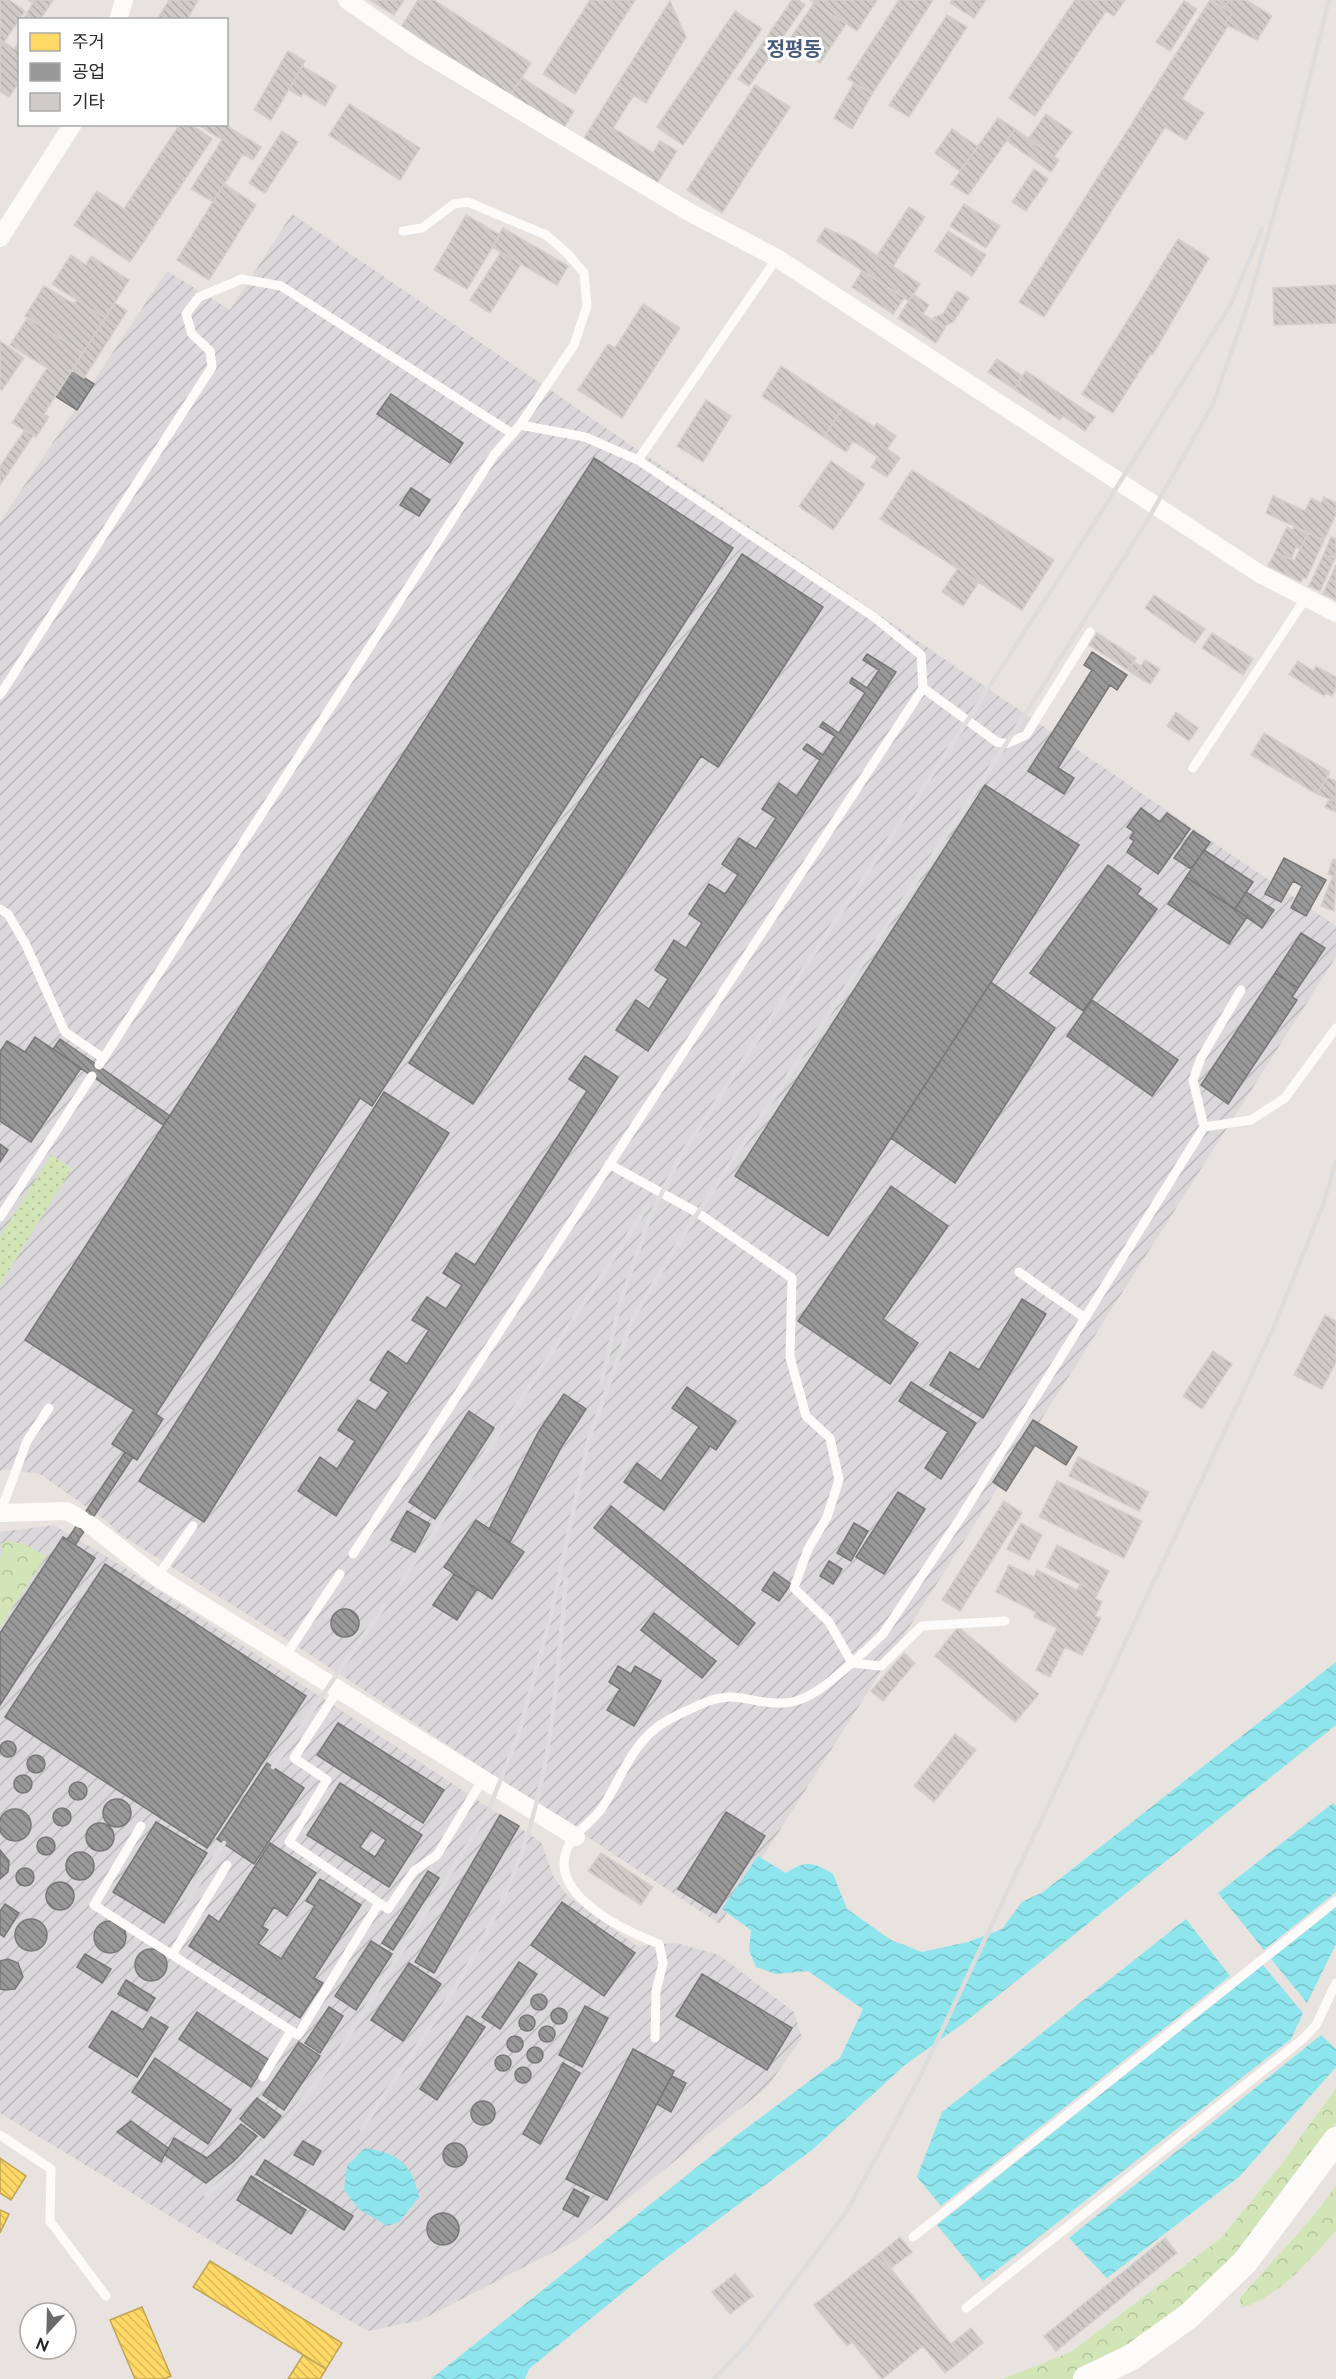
<svg xmlns="http://www.w3.org/2000/svg" width="1336" height="2379" viewBox="0 0 1336 2379" font-family="Raleway,'Noto Sans KR',sans-serif">
<style>
.industrial{fill:url(#industrial-furrows)}
.grass{fill:url(#grass-dots)}
.forest{fill:url(#forest-crowns)}
.water{fill:url(#water-waves)}
.homes{fill:url(#homes-back-hatch);stroke:#bfa454;stroke-width:1.5}
.industry{fill:url(#industry-back-hatch);stroke:#777;stroke-width:1.5;fill-rule:evenodd}
.building{fill:url(#building-back-hatch);stroke:#d3cfcb;stroke-width:1.5}
.lines{fill:none;stroke-linecap:round;stroke-linejoin:round}
.lane{stroke:#fcfbfa;stroke-width:9}
.street{stroke:#fcfbfa;stroke-width:18}
.secondary{stroke:#fcfbfa;stroke-width:26}
.rail{stroke:#ddddde;stroke-width:4.5}
.labels{text-anchor:middle;dominant-baseline:central;stroke-width:6;stroke-linejoin:round;paint-order:stroke}
.quarter-label{font-size:20px;font-weight:bold;fill:#485a7c;stroke:#fff}
</style>
<defs>
<pattern id="industrial-furrows" width="10" height="10" patternUnits="userSpaceOnUse" patternTransform="scale(1.5)"><rect width="10" height="10" fill="#dbd8db"/><path d="M-1 1l2-2M0 10L10 0M9 11l2-2" fill="none" stroke="#bcb9bc"/></pattern>
<pattern id="grass-dots" width="8" height="8" patternUnits="userSpaceOnUse" patternTransform="scale(1.5)"><rect width="8" height="8" fill="#d1e5b6"/><path d="M2 2h.1M6 6h.1" fill="none" stroke="#b3c49c" stroke-width="1.8" stroke-linecap="round"/></pattern>
<pattern id="forest-crowns" width="20" height="18" patternUnits="userSpaceOnUse" patternTransform="scale(1.5)"><rect width="20" height="18" fill="#d1e5b6"/><path d="M2 6a3 3 0 1 1 6 0M12 15a3 3 0 1 1 6 0" fill="none" stroke="#b3c49c"/></pattern>
<pattern id="water-waves" width="16" height="10" patternUnits="userSpaceOnUse" patternTransform="scale(1.5)"><rect width="16" height="10" fill="#8fe5ed"/><path d="M0 5q4-4 8 0t8 0" fill="none" stroke="#7bc4cb"/></pattern>
<pattern id="homes-back-hatch" width="6" height="6" patternUnits="userSpaceOnUse" patternTransform="scale(1.5)"><rect width="6" height="6" fill="#ffd966"/><path d="M-1 5l2 2M0 0l6 6M5-1l2 2" fill="none" stroke="#dbba58"/></pattern>
<pattern id="industry-back-hatch" width="6" height="6" patternUnits="userSpaceOnUse" patternTransform="scale(1.5)"><rect width="6" height="6" fill="#999"/><path d="M-1 5l2 2M0 0l6 6M5-1l2 2" fill="none" stroke="#7d7d7d"/></pattern>
<pattern id="building-back-hatch" width="6" height="6" patternUnits="userSpaceOnUse" patternTransform="scale(1.5)"><rect width="6" height="6" fill="#cecbc8"/><path d="M-1 5l2 2M0 0l6 6M5-1l2 2" fill="none" stroke="#b1aeac"/></pattern>
</defs>
<rect width="100%" height="100%" fill="#e8e3df"/>
<path class="industrial" d="M292,214L1336,926V957L720,1924L277,1633L121,1535L105,1520L40,1474L4,1469L0,1471V522L167,271L230,310Z
M54,1525L122,1566L541,1842L554,1878L568,1896L637,1946L676,1943L719,1955L794,2012L802,2038L767,2087L575,2241L421,2320L368,2331L196,2232L0,2113V1532Z"/>
<path class="grass" d="M51,1155L72,1168L0,1285V1237Z"/>
<path class="forest" d="M9,1541L26,1545L46,1556L0,1627V1558L3,1553L0,1544Z
M1336,2088V2122L1328,2135L1232,2261L1179,2310L1125,2351L1073,2379H1003L1071,2352L1221,2238L1280,2166Z
M1336,2186V2231C1309,2260 1280,2296 1241,2308L1240,2298L1311,2219Z"/>
<path class="water" d="M1336,1662V1725L965,2022L905,2065L812,2150L658,2264L529,2369L525,2379H431L736,2136L840,2058L863,2009L808,1971L776,1974L756,1967L749,1950L751,1930L722,1909L758,1856L786,1873C806,1860 813,1862 833,1874L847,1909L891,1940L922,1952L968,1942L1002,1929L1022,1902L1043,1892Z
M1333,1803L1336,1806V1892L1264,1950L1218,1893Z
M1336,1907V1944L1307,2003L1271,1959Z
M1186,1919L1230,1976L941,2206L917,2177L942,2112Z
M1263,1965L1303,2013L1291,2039L983,2281L937,2225Z
M1321,2035L1336,2049V2067L1240,2176L1107,2278L1069,2238Z
M365,2148C398,2153 412,2164 419,2197L399,2222L387,2226L359,2209L344,2190L347,2166Z"/>
<path class="homes" d="M0,2158L26,2176L11,2200L0,2193Z
M0,2210L9,2214L0,2233Z
M210,2261L342,2343L326,2369L193,2287Z
M142,2307L171,2376L164,2379H135L110,2320Z
M303,2355L326,2369L320,2379H288Z"/>
<path class="industry" d="M72,370L94,384L77,410L55,396Z
M391,394L463,443L450,463L377,414Z
M594,458L733,548L372,1106L360,1098L156,1414L163,1419L137,1460L112,1444L134,1410L25,1340Z
M411,488L430,500L419,516L400,505Z
M742,554L823,607L718,767L701,756L473,1104L409,1063Z
M1092,652L1127,675L1117,690L1110,685L1058,768L1074,778L1064,794L1028,771L1092,670L1084,665Z
M867,654L896,672L648,1051L616,1030L636,1000L649,1009L668,979L655,970L674,940L686,948L702,923L689,914L709,884L725,894L738,875L722,864L739,838L756,849L776,818L762,809L779,783L797,796L820,760L803,749L807,744L823,755L835,736L820,727L823,722L839,733L865,693L850,683L852,678L867,688L879,670L863,660Z
M985,785L1079,845L828,1236L735,1176Z
M1141,808L1160,822L1167,813L1190,829L1158,874L1127,852L1134,841L1130,838L1134,832L1127,827Z
M1193,831L1210,842L1191,869L1174,858Z
M1204,850L1253,882L1235,909L1186,877Z
M1284,858L1326,880L1306,916L1291,908L1302,886L1293,881L1281,902L1265,894Z
M1108,865L1141,889L1137,894L1157,909L1083,1011L1030,973Z
M1186,877L1247,917L1229,944L1168,904Z
M1246,892L1274,910L1262,928L1235,909Z
M1301,933L1325,948L1298,988L1275,973Z
M1275,973L1298,988L1292,997L1297,1000L1228,1104L1201,1085Z
M991,982L1055,1028L955,1183L891,1138Z
M1092,1000L1178,1060L1152,1096L1067,1036Z
M35,1037L81,1068L31,1142L0,1121V1052L7,1041L25,1052Z
M60,1039L170,1116L163,1125L53,1049Z
M585,1056L618,1077L336,1516L298,1491L320,1457L337,1469L355,1441L338,1430L358,1400L376,1411L389,1392L370,1380L388,1351L407,1364L429,1330L412,1320L427,1297L446,1309L462,1285L443,1273L456,1253L475,1265L587,1091L569,1079Z
M384,1092L449,1133L204,1522L139,1481Z
M0,1144L8,1150L0,1162Z
M891,1186L948,1226L883,1319L918,1343L890,1384L798,1321Z
M1022,1299L1046,1314L983,1418L930,1385L950,1352L979,1370Z
M911,1382L976,1423L941,1479L925,1468L948,1432L899,1401Z
M687,1387L736,1421L716,1450L710,1446L664,1510L624,1482L637,1463L661,1481L699,1427L672,1408Z
M564,1394L586,1409L562,1446L510,1542L489,1529L539,1431Z
M469,1411L494,1428L435,1519L409,1502Z
M1033,1420L1077,1447L1066,1465L1035,1445L1006,1491L993,1482Z
M125,1452L133,1457L75,1545L67,1540Z
M898,1492L925,1509L884,1574L856,1557Z
M611,1506L755,1623L738,1645L594,1528Z
M407,1511L430,1524L415,1552L391,1540Z
M476,1520L524,1552L492,1599L444,1567Z
M854,1523L868,1531L851,1561L837,1553Z
M63,1537L95,1558L0,1705V1633Z
M829,1561L842,1569L833,1584L820,1576Z
M105,1564L306,1696L207,1848L5,1717Z
M774,1572L791,1584L779,1601L762,1590Z
M454,1574L477,1589L457,1620L433,1605Z
M331 1623a14 14 0 1 1 28 0a14 14 0 1 1-28 0Z
M654,1613L716,1661L702,1678L641,1630Z
M618,1666L631,1674L635,1666L661,1681L634,1726L607,1710L620,1689L609,1682Z
M338,1723L444,1790L423,1823L317,1755Z
M0 1749a8 8 0 1 1 16 0a8 8 0 1 1-16 0Z
M27 1764a9 9 0 1 1 18 0a9 9 0 1 1-18 0Z
M267,1763L304,1788L254,1864L217,1839Z
M14 1784a9 9 0 1 1 18 0a9 9 0 1 1-18 0Z
M69 1791a9 9 0 1 1 18 0a9 9 0 1 1-18 0Z
M340,1783L422,1835L389,1887L307,1835ZM371,1830L386,1840L375,1857L360,1847Z
M103 1813a14 14 0 1 1 28 0a14 14 0 1 1-28 0Z
M53 1817a9 9 0 1 1 18 0a9 9 0 1 1-18 0Z
M-1 1825a16 16 0 1 1 32 0a16 16 0 1 1-32 0Z
M726,1812L765,1836L716,1913L678,1889Z
M500,1815L519,1826L434,1973L415,1962Z
M156,1822L207,1853L164,1923L113,1892Z
M86 1837a14 14 0 1 1 28 0a14 14 0 1 1-28 0Z
M37 1846a9 9 0 1 1 18 0a9 9 0 1 1-18 0Z
M270,1843L316,1873L287,1916L274,1907L262,1926L268,1930L258,1944L281,1959L315,1906L306,1901L320,1879L361,1905L314,1978L323,1983L300,2018L189,1946L209,1915L219,1922Z
M0,1850L9,1861L8,1872L0,1879Z
M66 1866a14 14 0 1 1 28 0a14 14 0 1 1-28 0Z
M16 1877a9 9 0 1 1 18 0a9 9 0 1 1-18 0Z
M428,1871L439,1878L393,1950L382,1943Z
M46 1896a14 14 0 1 1 28 0a14 14 0 1 1-28 0Z
M562,1902L635,1953L604,1996L531,1945Z
M5,1904L19,1913L4,1937L0,1934V1911Z
M15 1935a16 16 0 1 1 32 0a16 16 0 1 1-32 0Z
M94 1937a16 16 0 1 1 32 0a16 16 0 1 1-32 0Z
M371,1941L392,1954L356,2010L335,1996Z
M135 1965a16 16 0 1 1 32 0a16 16 0 1 1-32 0Z
M85,1954L111,1969L102,1983L77,1967Z
M8,1959L18,1963L23,1977L15,1989L5,1990L0,1989V1961Z
M519,1962L537,1974L500,2029L482,2017Z
M409,1963L441,1984L403,2041L371,2020Z
M702,1974L792,2028L767,2070L676,2016Z
M126,1980L155,1998L147,2011L118,1994Z
M531 2002a8 8 0 1 1 16 0a8 8 0 1 1-16 0Z
M585,2006L608,2018L582,2067L559,2055Z
M329,2007L343,2016L320,2053L305,2043Z
M551 2016a8 8 0 1 1 16 0a8 8 0 1 1-16 0Z
M112,2011L143,2030L151,2017L168,2027L137,2077L89,2047Z
M197,2012L269,2060L251,2087L179,2039Z
M519 2023a8 8 0 1 1 16 0a8 8 0 1 1-16 0Z
M467,2016L485,2027L437,2100L420,2089Z
M539 2034a8 8 0 1 1 16 0a8 8 0 1 1-16 0Z
M507 2044a8 8 0 1 1 16 0a8 8 0 1 1-16 0Z
M299,2042L320,2056L284,2110L263,2095Z
M527 2055a8 8 0 1 1 16 0a8 8 0 1 1-16 0Z
M633,2049L674,2071L607,2200L566,2179Z
M495 2063a8 8 0 1 1 16 0a8 8 0 1 1-16 0Z
M155,2058L231,2110L208,2144L132,2092Z
M563,2063L580,2073L540,2144L523,2134Z
M515 2075a8 8 0 1 1 16 0a8 8 0 1 1-16 0Z
M672,2076L686,2083L671,2112L657,2104Z
M257,2098L281,2116L264,2138L240,2119Z
M471 2113a12 12 0 1 1 24 0a12 12 0 1 1-24 0Z
M131,2121L168,2148L161,2162L117,2132Z
M241,2124L257,2136L235,2160L220,2147Z
M174,2138L207,2158L220,2147L235,2160L206,2183L165,2155Z
M303,2141L321,2151L313,2165L294,2155Z
M443 2155a12 12 0 1 1 24 0a12 12 0 1 1-24 0Z
M265,2160L353,2216L344,2230L256,2174Z
M251,2176L306,2210L291,2234L237,2200Z
M574,2189L589,2197L578,2217L563,2209Z
M427 2229a16 16 0 1 1 32 0a16 16 0 1 1-32 0Z"/>
<path class="building" d="M0,0H9L25,11L0,48Z
M28,0H53L40,20H26L24,18L33,3Z
M169,0H198L187,20H157Z
M370,0H404L394,15Z
M418,0H434L531,63L510,96L402,26Z
M590,0H635L575,94L543,74Z
M792,0H798L805,5L749,86L738,79Z
M810,0H877L857,31Z
M899,0H933L872,94L848,79Z
M952,0H986L974,18L950,3Z
M1075,0H1090L1106,11L1035,116L1009,98Z
M1090,0H1125L1114,16Z
M1210,0L1232,13L1225,24L1228,26L1182,99L1204,113L1186,140L1165,127L1044,317L1019,302Z
M1212,0H1229L1224,8Z
M1229,0H1246L1272,16L1257,40L1225,24L1232,13L1224,8Z
M670,1L686,37L646,103L617,85Z
M1184,1L1197,9L1170,51L1156,42Z
M814,3L846,24L820,63L788,42Z
M735,11L762,29L683,145L657,127Z
M947,15L967,27L909,117L889,105Z
M20,40V81L9,97L0,91V48L4,42L14,49Z
M288,51L305,61L271,120L254,110Z
M302,66L336,86L325,106L303,93L301,97L289,90Z
M522,78L574,111L563,129L510,96Z
M854,83L872,94L852,129L834,118Z
M617,85L634,95L613,128L653,153L660,141L677,151L657,183L584,138Z
M755,85L790,107L722,213L687,190Z
M349,104L420,148L400,180L329,135Z
M1046,114L1072,132L1054,157L1028,139Z
M998,118L1015,129L968,195L951,184Z
M180,124H191L212,139L130,262L74,225L97,191L124,209Z
M197,124H224L261,147L253,160L243,154L213,202L191,189L222,140Z
M952,129L978,147L960,171L935,153Z
M1015,129L1059,160L1051,172L1007,141Z
M282,131L298,142L265,193L249,183Z
M1034,169L1048,179L1026,211L1012,202Z
M224,184L256,205L209,280L177,260Z
M964,204L1000,226L986,248L950,226Z
M909,207L925,217L893,266L877,256Z
M466,215L500,235L467,289L434,270Z
M503,228L568,266L557,285L492,247Z
M825,228L853,240L920,284L909,301L817,241Z
M948,231L986,255L972,276L935,251Z
M1178,239L1209,258L1153,354L1151,353L1113,413L1082,394Z
M501,252L521,264L490,313L470,300Z
M71,255L86,265L91,256L129,280L105,318L52,284Z
M862,271L904,298L893,314L852,287Z
M1336,285V323L1274,325L1273,288Z
M44,286L74,304L77,300L105,318L83,353L25,316Z
M957,291L969,298L953,322L943,327L933,318L943,314Z
M913,294L929,305L923,314L945,328L936,343L898,318Z
M115,303L127,311L84,378L72,370Z
M643,304L680,328L622,418L578,390L608,344L615,348Z
M28,317L83,353L44,414L49,417L36,437L12,423L47,368L10,345Z
M0,341L24,358L2,390L0,389Z
M997,359L1022,376L1014,389L988,372Z
M781,366L843,407L824,437L762,396Z
M1026,371L1095,417L1085,431L1063,416L1060,420L1014,389Z
M706,400L731,416L703,462L677,446Z
M843,407L874,427L877,423L896,436L887,449L900,458L887,477L871,467L878,457L853,441L846,452L824,437Z
M25,430L33,436L0,485V466Z
M831,461L865,484L833,530L799,506Z
M912,470L1054,560L1022,610L880,519Z
M1273,496L1305,511L1311,498L1321,503L1324,497L1336,503V514L1324,540L1266,513Z
M1287,527L1293,530L1294,527L1308,533L1300,549L1296,547L1291,559L1275,552Z
M1308,533L1324,540L1306,579L1303,577L1301,582L1268,566L1275,552L1294,561Z
M1331,537L1336,539V559L1324,554Z
M1324,554L1335,558L1320,591L1309,586Z
M1336,565V600L1323,594Z
M958,568L979,582L963,606L942,592Z
M1154,595L1205,629L1195,643L1145,608Z
M1097,633L1136,658L1128,670L1089,645Z
M1212,633L1253,659L1243,675L1202,648Z
M1145,660L1160,669L1150,684L1135,675Z
M1298,661L1313,671L1316,666L1336,677V688L1332,696L1326,693L1324,696L1289,674Z
M1134,662L1141,666L1135,675L1128,670Z
M1176,712L1198,728L1189,741L1167,726Z
M1264,733L1330,772L1317,794L1251,755Z
M1327,777L1336,781V802L1317,794Z
M1329,799L1336,802V812L1325,807Z
M1333,859L1336,860V877L1328,874Z
M1333,875L1336,877L1334,911L1321,906Z
M1325,1315L1336,1321V1362L1322,1389L1294,1375Z
M1213,1351L1232,1364L1202,1409L1183,1396Z
M1078,1457L1149,1492L1139,1511L1069,1476Z
M1057,1481L1142,1521L1124,1558L1039,1517Z
M1004,1501L1022,1513L960,1611L942,1600Z
M1021,1523L1042,1535L1029,1560L1007,1549Z
M1057,1545L1109,1571L1098,1593L1046,1567Z
M1009,1565L1034,1577L1037,1570L1077,1590L1080,1584L1098,1593L1095,1598L1102,1602L1095,1616L1101,1618L1082,1655L1065,1647L1050,1677L1036,1670L1057,1628L1034,1617L1036,1612L996,1592Z
M958,1627L1039,1694L1015,1722L935,1656Z
M904,1653L915,1663L883,1701L871,1691Z
M955,1734L976,1750L934,1802L914,1786Z
M601,1853L653,1887L641,1905L588,1871Z
M900,2237L912,2252L891,2268L879,2254Z
M1165,2238L1177,2253L1056,2351L1044,2336Z
M879,2254L963,2359L945,2373L923,2346L882,2379L852,2342L847,2346L814,2305Z
M735,2274L753,2296L730,2314L712,2292Z
M971,2328L983,2343L963,2359L951,2344Z"/>
<g class="lines">
<path class="lane" d="M403,231L422,228L454,204L468,202L546,235L568,254L584,273L587,306L574,345L520,425
M638,460L777,258
M0,695L212,367L210,351L192,334L186,314L199,297L242,279L281,286L513,434
M1193,768L1305,599
M0,909L8,914L26,945L65,1032L103,1058
M99,1065L494,455L520,425L585,437L638,460L874,617L921,655L923,688L997,742L1006,744L1026,735L1090,632
M1204,1127L1193,1080L1201,1058L1241,990
M609,1164L698,1213L792,1278L790,1357L806,1416L830,1438L839,1480L827,1517L808,1549L794,1588L829,1622L852,1663L883,1634L961,1517L1204,1127L1251,1120L1285,1098L1336,1028
M0,1217L92,1076
M1019,1272L1085,1318
M0,1513L27,1441L49,1408
M353,1554L923,688
M157,1577L193,1526
M284,1658L340,1574
M338,1690L294,1758L327,1780L289,1842L388,1909L414,1871L437,1855L483,1779
M141,1826L94,1905L298,2035L379,1903
M172,1955L227,1865
M655,2038L656,1991L663,1963L659,1944C626,1931 548,1896 567,1849C573,1833 592,1822 602,1808C619,1782 630,1749 655,1729C666,1719 685,1712 699,1705C738,1687 749,1705 783,1703C809,1703 834,1678 852,1663L881,1666L922,1626L1005,1621
M263,2077L291,2031
M0,2135L51,2169L50,2221L106,2296
M913,2237L1336,1901
M966,2308L1304,2038L1316,2025L1336,1983"/>
<path class="street" d="M347,0L418,49L689,212L777,258L1260,574L1336,613
M118,20L124,0
M0,238L73,124
M0,1513L67,1511L81,1519
M89,1524L157,1577L576,1837"/>
<path class="secondary" d="M1086,2379L1132,2357L1190,2315L1245,2262L1336,2140"/>
<path class="rail" d="M601,1384L620,1303L649,1219L681,1155L977,706L1100,514L1231,304L1262,229
M400,1584L648,1205
M273,1767L385,1605
M178,1915L224,1843
M362,2129C416,2046 479,1963 515,1870C552,1779 557,1676 566,1579
M206,2195L260,2149L295,2110L333,2061L487,1814L518,1736L551,1615L589,1438L633,1318L680,1240L1006,744L1147,521L1213,404L1247,307L1287,169L1329,0
M714,2379L749,2342L847,2211L920,2077L1272,1331L1323,1205L1336,1162"/>
</g>
<g class="labels">
<g class="quarter-label">
<text x="794" y="49">정평동</text>
</g>
</g>
<rect x="18" y="18" width="210" height="108" fill="#ffffff" stroke="#a9a9a9" stroke-width="1.5"/>
<rect x="30" y="33" width="30" height="18" fill="#ffd966" stroke="#a9a9a9" stroke-width="1.5"/>
<text x="72" y="48" font-size="18" fill="#292929">주거</text>
<rect x="30" y="63" width="30" height="18" fill="#999999" stroke="#a9a9a9" stroke-width="1.5"/>
<text x="72" y="78" font-size="18" fill="#292929">공업</text>
<rect x="30" y="93" width="30" height="18" fill="#cecbc8" stroke="#a9a9a9" stroke-width="1.5"/>
<text x="72" y="108" font-size="18" fill="#292929">기타</text>
<g transform="translate(48 2331) rotate(202)"><circle r="28" fill="#ffffff" stroke="#a9a9a9" stroke-width="1.5"/>
<path d="M0-4.5L10 22L0 15L-10 22Z" fill="#6c6a69"/>
<text y="-9" font-size="16" font-weight="bold" text-anchor="middle" fill="#292929">N</text>
</g>
</svg>
